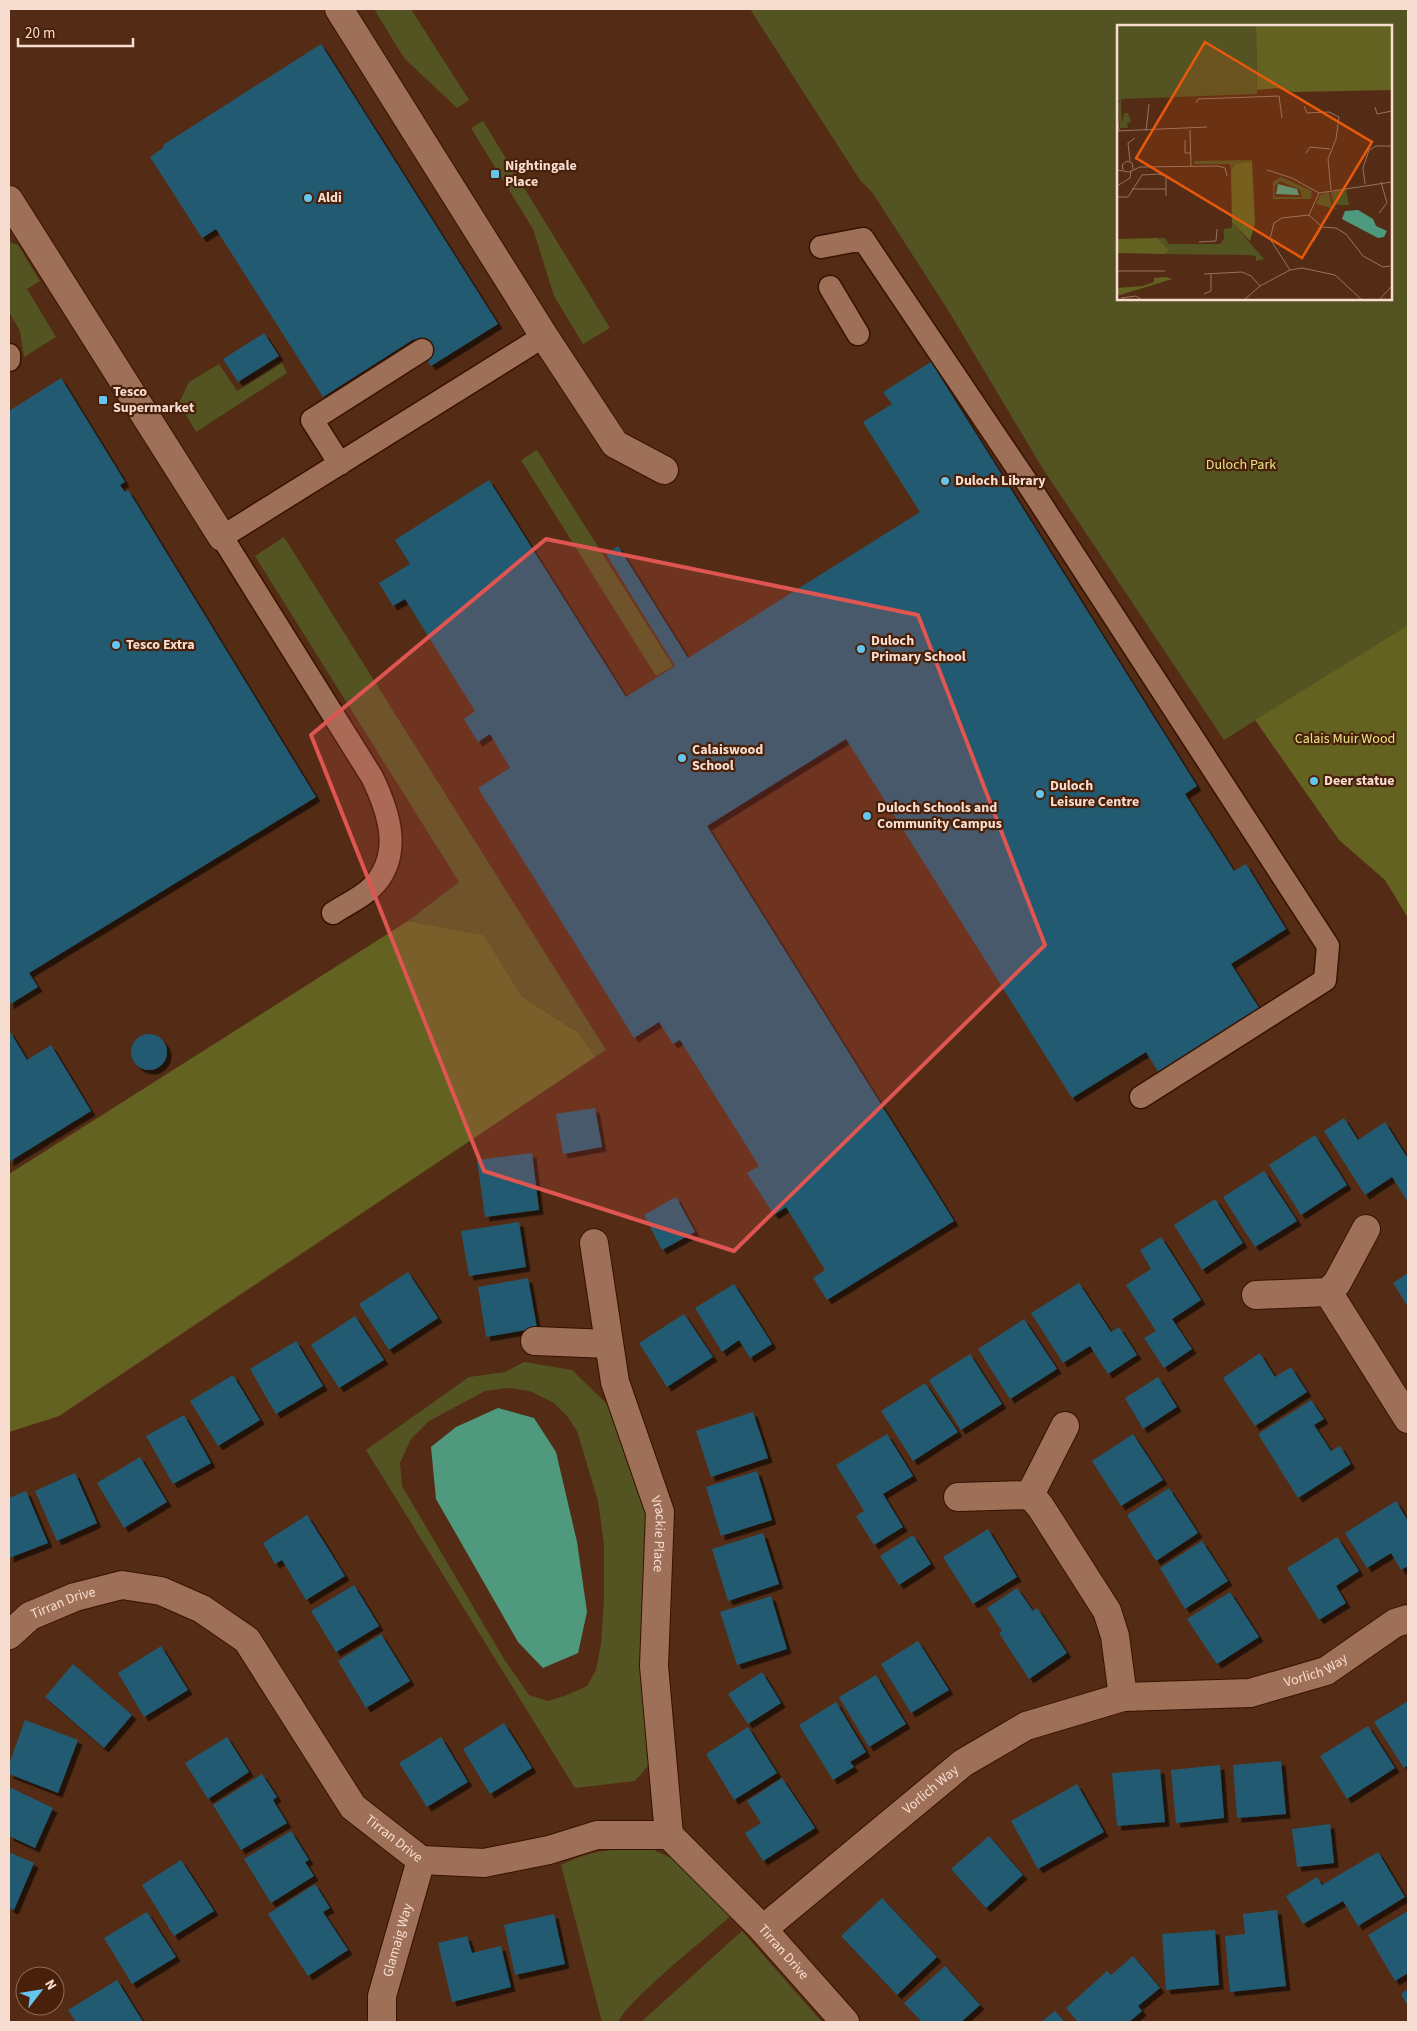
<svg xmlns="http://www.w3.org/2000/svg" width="1417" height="2031" viewBox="0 0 1417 2031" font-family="'Source Sans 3',sans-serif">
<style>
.green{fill:#545322;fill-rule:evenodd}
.forest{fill:#636221}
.water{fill:#4f9a7f}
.building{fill:#225a71;filter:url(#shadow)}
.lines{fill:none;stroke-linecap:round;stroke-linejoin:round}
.service-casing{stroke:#381200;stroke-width:25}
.minor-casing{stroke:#381200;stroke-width:30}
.service{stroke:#9f7058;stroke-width:22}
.minor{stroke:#9f7058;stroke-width:28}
.marked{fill:#de5552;fill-opacity:0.2;stroke:#de5552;stroke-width:4;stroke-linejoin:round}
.poi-dot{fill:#64c5ee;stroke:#49210a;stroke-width:2}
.labels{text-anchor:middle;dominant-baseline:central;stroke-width:4.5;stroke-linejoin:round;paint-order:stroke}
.poi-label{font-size:14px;font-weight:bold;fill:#f7ddd0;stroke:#49210a;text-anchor:start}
.park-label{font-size:14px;fill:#e5e487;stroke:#49210a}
.street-label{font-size:14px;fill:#f7ddd0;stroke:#49210a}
.inset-road{fill:none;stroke:#957360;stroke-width:1}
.view{fill:#e8590c;fill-opacity:0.15;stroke:#e8590c;stroke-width:2.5}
.inset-edge{fill:none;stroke:#f7ddd0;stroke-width:2.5}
</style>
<defs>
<filter id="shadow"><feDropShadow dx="4.5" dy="4.5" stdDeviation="0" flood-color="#0009"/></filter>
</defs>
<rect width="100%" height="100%" fill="#542c15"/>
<path class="green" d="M374,9H411L469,100L457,108L404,58Z
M750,9H1408V625L1224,740L1043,469L948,310L872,192L860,180ZM1118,26H1391V299H1118Z
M483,121L610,328L583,344L554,296L533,229L471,128Z
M9,242L18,245L40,281L27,289L56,337L24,357L20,331L9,312Z
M282,363L287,373L196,432L179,403L189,382L219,364L237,391Z
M537,450L673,666L656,676L521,460Z
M284,537L606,1050L595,1057L579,1033L522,997L484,935L408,921L459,882L255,556Z
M524,1362L572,1370L611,1408L647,1516L654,1759L635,1781L575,1788L366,1450L469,1377L505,1372ZM508,1388L530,1391L554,1403L567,1416L577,1431L598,1501L604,1544V1601L601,1644L596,1670L587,1686L567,1695L548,1701L529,1695L504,1659L402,1486L400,1463L411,1439L429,1421L485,1391Z
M628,1849L654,1850L671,1858L732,1915C713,1932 622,2005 619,2022H602L561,1865C584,1853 603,1850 628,1849Z
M742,1931L822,2022H641Z"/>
<path class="forest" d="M1408,625V918L1385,880L1339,840L1255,720Z
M408,921L484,935L522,997L579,1033L595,1057L59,1416L9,1432V1174Z"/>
<path class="water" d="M498,1408L534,1418L556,1452L577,1542L587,1612L578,1653L543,1668L518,1642L436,1499L431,1447L456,1427Z"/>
<path class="building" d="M321,44L498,324L431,366L414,339L323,397L216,229L202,238L150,157L164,147L163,145Z
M264,333L279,356L238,382L223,359Z
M931,362L1197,786L1185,794L1234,871L1246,864L1286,929L1231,964L1261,1011L1160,1075L1146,1052L1072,1098L846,739L707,826L954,1221L827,1300L813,1278L825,1270L786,1207L774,1215L747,1173L759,1166L680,1040L673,1044L659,1022L634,1038L478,788L510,768L490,734L478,742L464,719L475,711L405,599L393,606L379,583L410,564L395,540L489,480L626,697L675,666L606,554L618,546L688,658L920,512L863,422L892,404L883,392Z
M61,378L125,482L120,485L125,492L128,490L316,797L29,973L38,987L9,1005V411Z
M9,1030L27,1060L51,1045L91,1111L9,1162Z
M131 1052a18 18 0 1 1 36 0a18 18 0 1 1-36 0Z
M595,1108L602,1147L563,1154L556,1114Z
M1344,1118L1358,1140L1385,1122L1408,1159V1202L1392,1177L1365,1195L1324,1131Z
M1315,1135L1347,1185L1301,1215L1269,1165Z
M532,1153L539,1210L485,1217L477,1160Z
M1264,1171L1297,1221L1255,1247L1223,1197Z
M676,1197L695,1232L662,1250L644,1215Z
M1215,1199L1243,1243L1202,1270L1174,1225Z
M519,1222L526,1267L469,1276L461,1231Z
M1161,1237L1201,1300L1172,1319L1192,1349L1164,1368L1144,1338L1156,1331L1126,1285L1151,1269L1140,1250Z
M408,1272L438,1318L389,1350L359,1304Z
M1408,1273V1307L1393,1283Z
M528,1278L537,1328L486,1337L478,1287Z
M1079,1283L1111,1332L1119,1327L1137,1355L1108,1374L1090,1346L1063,1363L1031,1313Z
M734,1284L772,1344L750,1358L739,1340L722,1352L695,1308Z
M684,1314L713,1357L667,1387L639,1343Z
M355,1316L384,1360L339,1388L311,1345Z
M1024,1319L1057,1369L1010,1399L978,1349Z
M296,1341L323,1386L276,1414L250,1369Z
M1260,1353L1275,1377L1291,1367L1307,1392L1255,1426L1223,1378Z
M970,1354L1002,1404L961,1430L929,1380Z
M233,1375L260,1420L218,1446L190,1401Z
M1158,1377L1177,1407L1143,1429L1125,1398Z
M925,1383L958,1432L913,1461L881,1411Z
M1311,1400L1324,1419L1314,1425L1331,1451L1340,1446L1351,1464L1298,1498L1258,1434Z
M753,1412L768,1458L711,1477L696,1431Z
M184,1415L211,1463L173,1484L146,1436Z
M887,1434L913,1476L883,1494L903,1527L874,1545L856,1516L864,1511L836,1465Z
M1133,1434L1163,1480L1121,1506L1092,1461Z
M140,1457L167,1502L124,1528L97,1483Z
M757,1471L772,1520L721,1536L706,1487Z
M75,1473L97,1523L57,1541L35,1491Z
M1169,1488L1198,1533L1156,1561L1127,1515Z
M26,1491L48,1543L9,1558V1498Z
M1396,1501L1408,1521V1566L1401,1570L1391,1553L1367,1568L1345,1533Z
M307,1515L345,1576L306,1600L282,1560L275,1564L263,1543Z
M988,1529L1017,1577L973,1604L943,1557Z
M763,1533L779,1584L728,1601L712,1549Z
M913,1535L931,1564L899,1585L880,1556Z
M1337,1537L1359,1571L1336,1586L1346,1603L1319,1620L1287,1568Z
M1202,1541L1228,1581L1185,1609L1160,1568Z
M354,1585L379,1626L336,1652L311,1611Z
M1017,1588L1033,1611L1037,1608L1067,1653L1029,1679L999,1633L1002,1631L987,1608Z
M1230,1592L1259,1637L1217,1664L1187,1619Z
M771,1596L787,1649L737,1665L720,1612Z
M381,1634L410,1681L366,1708L338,1661Z
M918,1641L949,1690L911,1713L881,1664Z
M161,1646L188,1690L144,1717L118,1673Z
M73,1664L132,1715L104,1748L45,1697Z
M762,1672L781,1703L748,1724L728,1694Z
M876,1675L906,1724L869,1747L839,1697Z
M1408,1701V1765L1404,1768L1374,1722Z
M836,1702L866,1752L850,1762L854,1767L833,1780L799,1725Z
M25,1720L78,1740L58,1793L9,1774V1764Z
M504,1723L532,1768L490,1794L463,1749Z
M1368,1726L1395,1768L1347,1799L1320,1756Z
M748,1727L777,1773L734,1800L706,1754Z
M227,1737L249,1772L208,1799L185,1763Z
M441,1737L468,1782L427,1807L399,1763Z
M1281,1761L1286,1814L1237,1818L1233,1765Z
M1220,1765L1224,1818L1176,1823L1171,1770Z
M1160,1769L1165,1822L1117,1826L1112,1773Z
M262,1774L277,1797L273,1800L287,1823L241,1850L213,1805Z
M782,1778L815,1828L763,1861L745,1833L761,1823L747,1801Z
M1077,1784L1104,1832L1038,1869L1011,1821Z
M9,1787L53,1808L35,1848L9,1836Z
M1330,1824L1334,1863L1297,1867L1292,1829Z
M291,1831L309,1860L305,1862L314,1876L271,1903L244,1859Z
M989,1836L1023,1875L986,1908L951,1869Z
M9,1852L34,1863L14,1910L9,1908Z
M1378,1852L1405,1897L1358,1926L1343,1901L1303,1924L1286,1896L1317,1877L1322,1885Z
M181,1860L214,1911L174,1936L142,1885Z
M315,1884L330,1908L323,1912L348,1950L308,1976L268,1914Z
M882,1898L937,1957L897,1995L841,1936Z
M1277,1910L1286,1986L1230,1992L1225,1936L1245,1934L1243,1914Z
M1408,1911V1973L1395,1981L1368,1935Z
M147,1912L176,1957L132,1984L104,1938Z
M554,1914L565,1964L515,1975L504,1925Z
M1215,1930L1219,1985L1166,1990L1162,1934Z
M467,1936L472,1953L501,1946L511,1987L452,2002L438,1943Z
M1133,1956L1160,1988L1138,2006L1142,2011L1129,2022H1078L1066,2008L1107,1971L1111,1975Z
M945,1966L980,2005L961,2022H922L904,2003Z
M117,1980L143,2022H76L68,2010Z
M1408,1989V2006L1401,1994Z
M1055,2011L1065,2022H1041Z"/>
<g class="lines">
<defs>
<path id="service" d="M821,247L863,239L1026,481L1328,946L1325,980L1141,1097
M830,287L858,334
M9,355V360
M340,464L312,420L422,350
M333,913C345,905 361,898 371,888C404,856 389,812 372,777L222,537L544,336"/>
<g id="minor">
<path d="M339,9L544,336L615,444L664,470"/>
<path d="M9,200L222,537"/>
<path d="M1366,1229L1337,1283L1328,1292L1408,1419"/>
<path id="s1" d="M594,1243L615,1382L660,1512L654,1666L669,1835"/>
<path d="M1256,1295L1328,1292"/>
<path d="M535,1341L609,1344"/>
<path d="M1030,1495L1065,1426"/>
<path d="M958,1497L1030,1495L1040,1506L1107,1611L1115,1636L1123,1697"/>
<path id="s2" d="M9,1635L30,1616L75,1597L122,1585L161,1591L202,1609L247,1640L353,1807L421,1860L484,1863L549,1850L597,1835H669L760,1926L845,2022"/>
<path id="s3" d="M763,1929L963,1763L1026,1726L1123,1697L1250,1693L1326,1671L1395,1623L1408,1619"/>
<path id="s4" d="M382,2022V1996L421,1860"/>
</g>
</defs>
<use href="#service" class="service-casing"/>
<use href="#minor" class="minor-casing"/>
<use href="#service" class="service"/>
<use href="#minor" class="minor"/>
</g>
<path class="marked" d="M546,539L918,615L1045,945L734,1251L484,1171L311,735Z"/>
<g class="poi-dot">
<rect x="490" y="169" width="10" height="10" rx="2.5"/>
<circle cx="308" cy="198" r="5"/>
<rect x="98" y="395" width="10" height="10" rx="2.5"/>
<circle cx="945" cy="481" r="5"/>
<circle cx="116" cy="645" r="5"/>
<circle cx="861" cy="649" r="5"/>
<circle cx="682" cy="758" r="5"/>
<circle cx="1314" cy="781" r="5"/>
<circle cx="1040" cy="794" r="5"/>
<circle cx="867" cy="816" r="5"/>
</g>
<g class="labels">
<g class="poi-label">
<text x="505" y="166">Nightingale<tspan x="505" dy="16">Place</tspan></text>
<text x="318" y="198">Aldi</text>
<text x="113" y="392">Tesco<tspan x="113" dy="16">Supermarket</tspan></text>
<text x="955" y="481">Duloch Library</text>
<text x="871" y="641">Duloch<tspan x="871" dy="16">Primary School</tspan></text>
<text x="126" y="645">Tesco Extra</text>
<text x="692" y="750">Calaiswood<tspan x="692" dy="16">School</tspan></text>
<text x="1324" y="781">Deer statue</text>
<text x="1050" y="786">Duloch<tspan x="1050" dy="16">Leisure Centre</tspan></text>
<text x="877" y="808">Duloch Schools and<tspan x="877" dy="16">Community Campus</tspan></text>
</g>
<g class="park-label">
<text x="1241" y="465">Duloch Park</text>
<text x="1345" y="739">Calais Muir Wood</text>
</g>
<g class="street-label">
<text stroke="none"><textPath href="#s1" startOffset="300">Vrackie Place</textPath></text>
<text stroke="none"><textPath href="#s2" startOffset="64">Tirran Drive</textPath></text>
<text stroke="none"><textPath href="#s3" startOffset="631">Vorlich Way</textPath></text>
<text stroke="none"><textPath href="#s3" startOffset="218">Vorlich Way</textPath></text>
<text stroke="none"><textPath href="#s2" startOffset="514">Tirran Drive</textPath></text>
<text stroke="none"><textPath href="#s4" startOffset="84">Glamaig Way</textPath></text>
<text stroke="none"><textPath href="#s2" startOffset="964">Tirran Drive</textPath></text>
</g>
</g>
<g transform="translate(1117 25)">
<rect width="275" height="275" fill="#542c15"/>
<path d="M0,0H139L140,69L4,74L5,99L7,88H11L14,97L10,98L11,103H3L0,81L3,75H0ZM77,136L135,135V136L119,139L114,145L113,139H77ZM164,152L195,166L194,174H156V157ZM163,156L183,165L185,172H158L157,162ZM229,164L232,180H216L214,167ZM212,167L215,181L222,185L199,179L203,170ZM115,197L147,234L139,236V231L131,230L48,229L52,225L40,213H48L52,219H103L107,214V204L115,203Z" fill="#545322" fill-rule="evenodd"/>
<path d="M139,0H275V65L176,67L159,63L140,65ZM135,136L138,198L133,216L115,197L114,145L119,139ZM40,213L52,225L48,229L0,228V214ZM49,252L55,254L0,271V263L26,261L37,257V253Z" fill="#636221"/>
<path d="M161,159L180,164L182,170L159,169ZM241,185L256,194L259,201L270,206L267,212L261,213L225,194L228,186Z" fill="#4f9a7f"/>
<path class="inset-road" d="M79,78L81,74L162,71L165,93M187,81L190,88L212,87L222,92L219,114L211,134L214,165M258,82L260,89L275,86M0,89L2,106M73,105L74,141M0,106L90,102M29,106L32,79M68,115V128H73M189,128L193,122L213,124M13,136L11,118L18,113M0,145L12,147L23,142L101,141L108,143L110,151M6,145L5,140L10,136L15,138L16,144M150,145L175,153L202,168M248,159L246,143L252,125L259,121H275M0,161L13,153L14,146M15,164H49M0,172H11L25,150L41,149L49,151V171M262,188L270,178L264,157M192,190L205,202L219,203L229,209L246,231L266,242L273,241M82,217L99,216L100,204M196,217L205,202M173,245L153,214L157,198L165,193L192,190L202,168L275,157M0,246H48M87,249L125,247L134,251L143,261M87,269L94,266V249M4,273L19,271L25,275M127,275L143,261L173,245L185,243L218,250L245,275M262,275L275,261"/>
<path class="view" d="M88,17L255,117L185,233L19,133Z"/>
<rect width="275" height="275" class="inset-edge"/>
</g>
<rect width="1417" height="2031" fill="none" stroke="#f7ddd0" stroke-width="20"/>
<g transform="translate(40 1991) rotate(59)"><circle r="24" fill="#49210a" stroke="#8f6c59"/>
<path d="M0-4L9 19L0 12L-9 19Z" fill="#64c5ee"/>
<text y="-8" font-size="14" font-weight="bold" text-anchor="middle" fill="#f7ddd0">N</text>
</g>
<path d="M18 38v8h115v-8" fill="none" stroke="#f7ddd0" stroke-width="2.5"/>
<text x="25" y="38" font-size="15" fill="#f7ddd0" stroke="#49210a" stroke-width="4" paint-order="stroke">20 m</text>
</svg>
